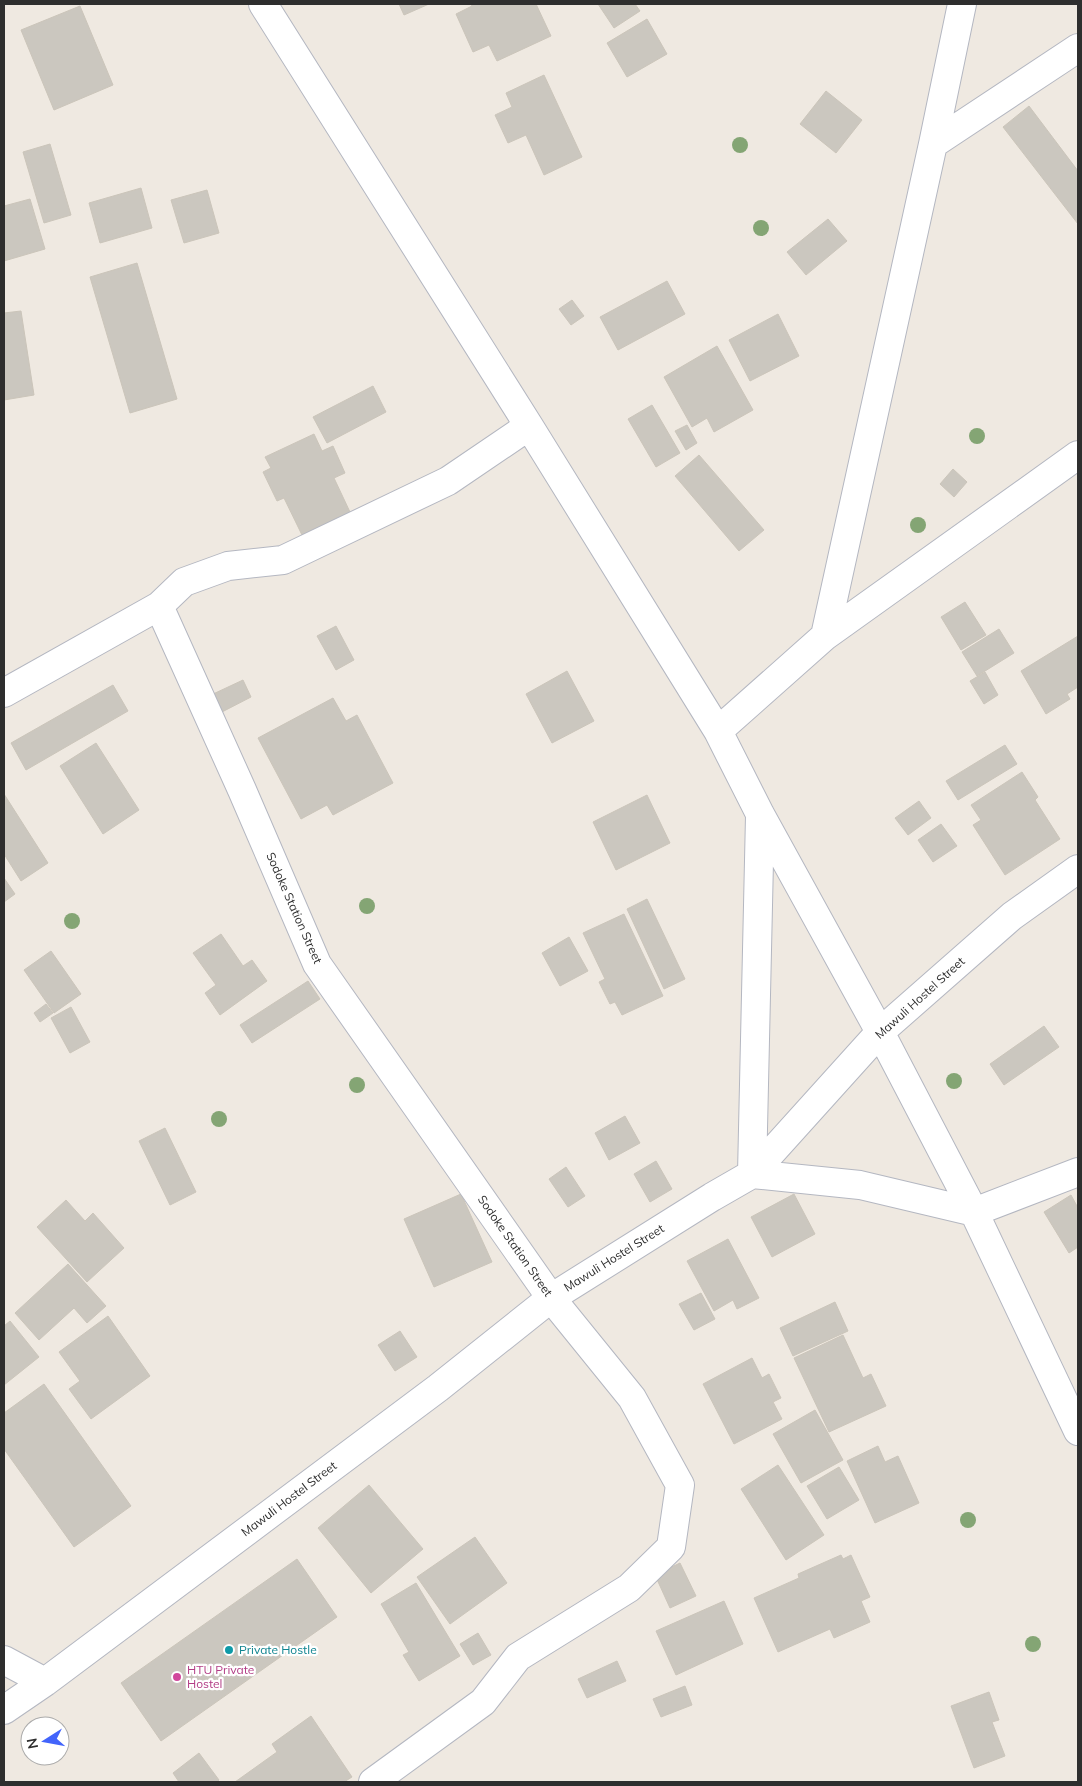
<svg xmlns="http://www.w3.org/2000/svg" width="1082" height="1786" viewBox="0 0 1082 1786" font-family="Mulish,sans-serif">
	<style>
		.building { fill: #cbc7bf; stroke: #cbc5ba }
		.lines { fill: none; stroke-linecap: round; stroke-linejoin: round }
		.street-casing { stroke: #b4b7c1; stroke-width: 30 }
		.street { stroke: #fff; stroke-width: 28 }
		.tree { fill: #84a574 }
		.culture-dot { fill: #0f9aa8; stroke: #fff; stroke-width: 2 }
		.hotel-dot { fill: #d1479c; stroke: #fff; stroke-width: 2 }
		.labels { text-anchor: middle; stroke-width: 4.5; stroke-linejoin: round; paint-order: stroke }
		.street-label { font-size: 12px; fill: #2e2e2e; stroke: #fff }
		.culture-label { font-size: 12px; fill: #0d838f; stroke: #fff; text-anchor: start }
		.hotel-label { font-size: 12px; fill: #b23c85; stroke: #fff; text-anchor: start }
	</style>
	<rect width="100%" height="100%" fill="#efe9e1"/>
	<path class="building" d="M399 4H429L404 15Z
		M471 4H536L551 36 497 61 489 45 473 52 456 14 472 6Z
		M598 4H635L640 11 614 28Z
		M80 6 113 85 54 110 21 30Z
		M647 19 667 54 627 77 607 43Z
		M544 75 582 157 544 175 526 135 508 143 495 115 512 107 506 93Z
		M826 91 862 120 836 153 800 124Z
		M1029 106 1078 171V224L1003 127Z
		M50 144 71 215 44 223 23 152Z
		M141 188 152 228 100 243 89 203Z
		M207 190 219 233 184 243 171 200Z
		M30 199 45 249 4 261V206Z
		M828 219 847 241 806 275 787 252Z
		M137 263 177 399 130 413 90 277Z
		M667 281 685 314 618 350 600 317Z
		M572 300 584 316 571 325 559 309Z
		M21 311 34 395 4 400V313Z
		M778 314 799 356 750 381 729 340Z
		M717 346 753 410 714 432 707 418 692 427 664 377Z
		M373 386 386 412 327 443 313 417Z
		M652 405 680 453 656 467 628 419Z
		M687 425 697 443 686 450 675 431Z
		M314 434 322 451 333 446 345 473 334 478 350 512 302 535 284 498 277 501 263 472 271 468 265 457Z
		M699 455 764 530 739 551 675 476Z
		M953 469 967 482 954 497 940 484Z
		M965 602 986 635 961 650 941 617Z
		M336 626 354 660 336 670 317 636Z
		M999 629 1014 653 977 676 962 652Z
		M1078 636V687L1067 694 1070 699 1046 714 1021 671Z
		M567 671 594 721 552 743 526 694Z
		M985 672 998 695 984 704 970 681Z
		M243 680 251 697 220 713 211 695Z
		M113 685 128 711 26 770 11 743Z
		M333 698 346 721 357 715 393 783 333 815 327 805 301 819 258 738Z
		M96 743 139 810 103 834 60 766Z
		M1005 745 1017 764 958 800 946 781Z
		M1022 772 1038 797 1035 800 1060 839 1005 875 973 825 981 820 971 805Z
		M4 794 48 863 21 881 4 854Z
		M647 795 670 843 616 870 593 822Z
		M919 801 931 818 908 835 895 818Z
		M941 824 957 846 933 862 918 840Z
		M4 878 15 894 4 902Z
		M647 899 685 979 664 989 627 909Z
		M624 914 663 996 622 1015 615 1002 610 1004 599 982 605 979 583 933Z
		M221 934 243 966 252 960 267 981 220 1015 205 993 216 985 193 953Z
		M569 937 588 971 560 986 542 953Z
		M51 951 81 994 54 1013 24 970Z
		M308 981 320 999 252 1043 240 1025Z
		M46 1004 53 1013 40 1022 34 1013Z
		M71 1007 90 1042 70 1053 51 1018Z
		M1044 1026 1059 1047 1004 1085 990 1064Z
		M625 1116 640 1143 609 1160 595 1133Z
		M165 1128 196 1192 170 1205 139 1141Z
		M656 1161 672 1189 650 1202 634 1174Z
		M566 1167 585 1196 568 1207 549 1179Z
		M461 1194 492 1262 434 1287 404 1219Z
		M794 1194 815 1234 772 1257 751 1217Z
		M1071 1195 1078 1208V1247L1069 1253 1044 1212Z
		M66 1200 85 1221 93 1213 124 1248 87 1282 37 1227Z
		M728 1239 759 1298 737 1309 733 1300 714 1311 687 1261Z
		M68 1264 106 1306 87 1323 74 1308 39 1340 15 1313Z
		M701 1293 715 1319 694 1330 679 1304Z
		M835 1302 848 1331 793 1356 780 1328Z
		M108 1316 150 1376 91 1419 69 1389 80 1381 59 1352Z
		M10 1321 39 1357 4 1385V1326Z
		M400 1331 417 1357 395 1371 378 1345Z
		M843 1335 863 1378 871 1374 886 1406 829 1432 794 1358Z
		M752 1358 762 1378 769 1374 781 1398 773 1402 782 1419 734 1444 703 1384Z
		M44 1384 131 1506 74 1547 4 1449V1413Z
		M815 1410 843 1460 801 1483 773 1434Z
		M878 1446 885 1462 898 1456 919 1503 875 1523 847 1461Z
		M778 1465 824 1535 786 1560 741 1489Z
		M839 1467 859 1500 827 1519 807 1486Z
		M369 1485 423 1549 371 1593 318 1528Z
		M475 1537 507 1583 450 1624 417 1577Z
		M841 1555 843 1559 851 1555 870 1597 861 1601 870 1622 834 1638 830 1629 778 1652 754 1598 799 1578 798 1574Z
		M297 1559 337 1617 161 1741 121 1683Z
		M680 1563 696 1596 670 1608 655 1575Z
		M416 1583 460 1656 419 1681 403 1655 409 1652 381 1604Z
		M724 1601 743 1644 676 1675 656 1631Z
		M478 1633 491 1655 473 1665 460 1644Z
		M617 1661 626 1681 587 1698 578 1679Z
		M685 1686 692 1705 661 1717 653 1699Z
		M989 1692 999 1720 992 1722 1005 1756 974 1768 951 1706Z
		M311 1716 352 1777 344 1782H235L277 1752 272 1744Z
		M199 1753 219 1780 217 1782H179L173 1773Z"/>
	<g class="lines">
		<g class="street-casing">
			<path id="street" d="M263 4 529 426 718 731 760 814 880 1032 974 1212 1078 1431
				M962 4 933 144 1078 48
				M159 606 242 790 317 964 551 1298 632 1398 680 1485 671 1547 629 1588 518 1657 483 1702 373 1782
				M825 636 933 144
				M4 693 159 606 184 582 228 566 283 560 448 481 529 426
				M718 731 825 636 1078 455
				M760 816 752 1174 860 1185 974 1212 1078 1172
				M4 1660 45 1682
				M4 1710 45 1682 438 1388 551 1298 712 1197 752 1174 880 1032 1012 916 1078 869"/>
		</g>
		<use href="#street" class="street"/>
	</g>
	<g class="tree">
		<circle cx="740" cy="145" r="8"/>
		<circle cx="761" cy="228" r="8"/>
		<circle cx="977" cy="436" r="8"/>
		<circle cx="918" cy="525" r="8"/>
		<circle cx="367" cy="906" r="8"/>
		<circle cx="72" cy="921" r="8"/>
		<circle cx="954" cy="1081" r="8"/>
		<circle cx="357" cy="1085" r="8"/>
		<circle cx="219" cy="1119" r="8"/>
		<circle cx="968" cy="1520" r="8"/>
		<circle cx="1033" cy="1644" r="8"/>
	</g>
	<circle class="culture-dot" cx="229" cy="1650" r="5"/>
	<circle class="hotel-dot" cx="177" cy="1677" r="5"/>
	<g class="labels">
		<g class="street-label">
			<text transform="translate(294 908) rotate(66)" y="4">Sodoke Station Street</text>
			<text transform="translate(920 998) rotate(-42)" y="4">Mawuli Hostel Street</text>
			<text transform="translate(515 1246) rotate(55)" y="4">Sodoke Station Street</text>
			<text transform="translate(614 1258) rotate(-32)" y="4">Mawuli Hostel Street</text>
			<text transform="translate(289 1499) rotate(-37)" y="4">Mawuli Hostel Street</text>
		</g>
		<g class="culture-label">
			<text x="239" y="1654">Private Hostle</text>
		</g>
		<g class="hotel-label">
			<text x="187" y="1674">HTU Private<tspan x="187" dy="14">Hostel</tspan></text>
		</g>
	</g>
	<rect width="1082" height="1786" fill="none" stroke="#2e2e2e" stroke-width="10"/>
	<g transform="translate(45 1741) rotate(259)"><circle r="24" fill="#ffffff" stroke="#ababab"/>
	<path d="M0-4L9 19L0 12L-9 19Z" fill="#4264fb"/>
	<text y="-8" font-size="14" font-weight="bold" text-anchor="middle" fill="#2e2e2e">N</text>
	</g>
</svg>
